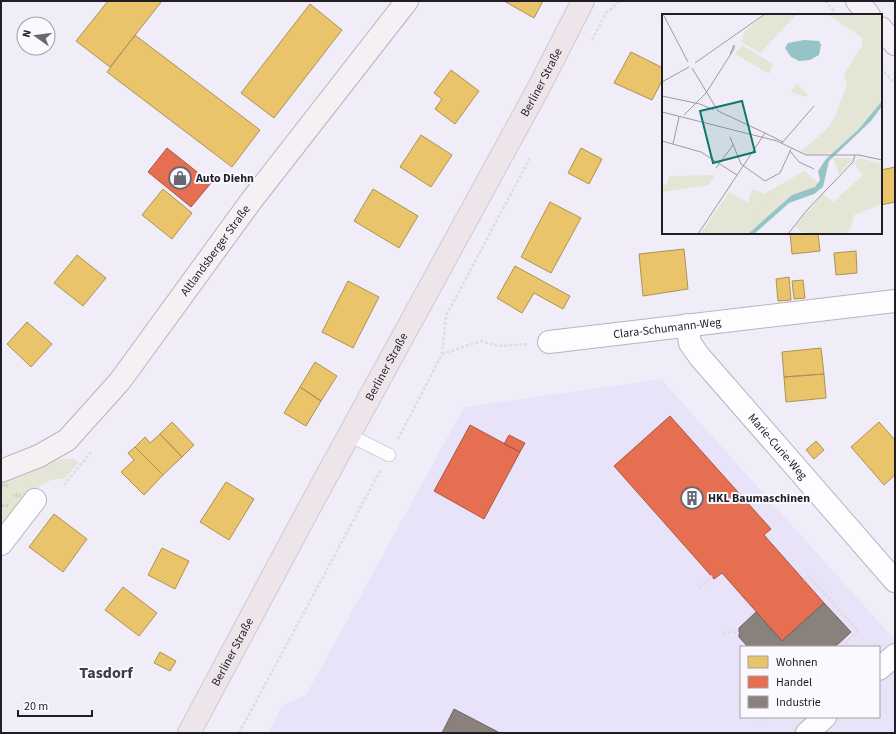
<svg xmlns="http://www.w3.org/2000/svg" width="896" height="734" viewBox="0 0 896 734" font-family="'Source Sans 3',sans-serif">
	<style>
		.built { fill: #e9e3f9; fill-rule: evenodd }
		.green { fill: #e4e5d5 }
		.park { fill: url(#park-tufts) }
		.homes { fill: #e9c46a; stroke: #ad9256 }
		.shops { fill: #e76f51; stroke: #ab5644 }
		.industry { fill: #8a817c; stroke: #6a6362 }
		.lines { fill: none; stroke-linecap: round; stroke-linejoin: round }
		.lane-casing { stroke: #b7b4bd; stroke-width: 14 }
		.street-casing { stroke: #b7b4bd; stroke-width: 24 }
		.secondary-casing { stroke: #b7b4bd; stroke-width: 24 }
		.primary-casing { stroke: #cdcbd1; stroke-width: 24 }
		.path { stroke: #dddcdf; stroke-width: 2.5; stroke-dasharray: 3 2; stroke-linecap: butt }
		.lane { stroke: #fdfcfe; stroke-width: 13 }
		.street { stroke: #fdfcfe; stroke-width: 22 }
		.secondary { stroke: #f5f0f4; stroke-width: 22 }
		.primary { stroke: #ede5ea; stroke-width: 22 }
		.labels { text-anchor: middle; stroke-width: 4; stroke-linejoin: round; paint-order: stroke }
		.street-label { font-size: 12px; fill: #201d26; stroke: #faf9fe }
		.poi-label { font-size: 12px; font-weight: bold; fill: #201d26; stroke: #faf9fe; text-anchor: start }
		.district-label { font-size: 16px; font-weight: bold; fill: #413a4d; stroke: #faf9fe }
		.inset-road { fill: none; stroke: #9d9aa4; stroke-width: 1 }
		.view { fill: #0f766e; fill-opacity: 0.15; stroke: #0f766e; stroke-width: 2 }
		.inset-edge { fill: none; stroke: #201d26; stroke-width: 2 }
	</style>
	<defs>
		<pattern id="park-tufts" width="24" height="20" patternUnits="userSpaceOnUse"><rect width="24" height="20" fill="#e4e5d5"/><path d="M3 7l-1-3M5 7V3M7 7l1-3M15 17l-1-3M17 17v-4M19 17l1-3" fill="none" stroke="#c3c4b7"/></pattern>
	</defs>
	<rect width="100%" height="100%" fill="#f0edf8"/>
	<path class="built" d="M661 379 895 640V733H268L282 706 306 695 464 407ZM741 647H879V717H741Z"/>
	<path class="green" d="M61 459H73L79 462 64 479C46 476 32 493 19 503L24 482 16 479Z"/>
	<path class="park" d="M16 479 24 482 27 488 24 496 1 528V484Z"/>
	<path class="homes" d="M108 1H162L110 67 76 41Z
		M504 1H543L534 18Z
		M310 4 342 30 274 118 241 93Z
		M135 35 260 130 232 167 107 72Z
		M631 52 663 68V79L652 100 614 83Z
		M451 70 479 91 455 124 435 109 442 99 434 93Z
		M421 135 452 155 431 187 400 167Z
		M581 148 602 159 589 184 568 173Z
		M895 167V202L881 205V170Z
		M163 189 192 213 172 239 142 215Z
		M373 189 418 216 399 248 354 221Z
		M550 202 581 218 551 273 521 257Z
		M790 233H818L820 251 792 254Z
		M684 249 688 289 643 296 639 254Z
		M856 251 857 273 836 275 834 253Z
		M77 255 106 278 83 306 54 283Z
		M515 266 570 296 563 309 534 293 522 313 497 298Z
		M789 277 791 300 778 301 776 279Z
		M803 280 805 298 794 299 792 281Z
		M348 281 379 297 353 348 322 332Z
		M27 322 52 344 31 367 7 344Z
		M821 348 824 374 784 377 782 352Z
		M315 362 337 376 321 401 300 387Z
		M824 374 826 398 786 402 784 377Z
		M300 387 321 401 306 426 284 413Z
		M172 422 194 445 182 457 160 434Z
		M879 422 895 440V475L884 485 851 447Z
		M160 434 182 457 163 475 135 447 145 437 150 443Z
		M816 441 824 450 814 459 806 450Z
		M135 447 163 475 144 495 121 472 134 460 128 453Z
		M226 482 254 499 229 540 200 522Z
		M54 514 87 539 63 572 29 547Z
		M162 548 189 561 175 589 148 575Z
		M123 587 157 613 139 636 105 610Z
		M160 652 176 661 170 671 154 663Z"/>
	<path class="shops" d="M167 148 211 183 191 207 148 172Z
		M670 416 771 529 764 535 824 603 782 641 722 573 714 579 614 466Z
		M470 425 520 452 484 519 434 491Z
		M509 435 525 443 520 452 504 444Z"/>
	<path class="industry" d="M824 603 851 632 835 647H748L739 637V628L756 612 782 641Z
		M454 709 500 733H442Z"/>
	<g class="lines">
		<g class="lane-casing">
			<path id="lane" d="M349 435 389 455"/>
		</g>
		<g class="street-casing">
			<g id="street">
				<path id="s1" d="M687 325 690 343 699 356 895 581"/>
				<path id="s2" d="M549 342 895 301"/>
				<path d="M1 544 35 500"/>
				<path d="M879 669 895 655"/>
				<path d="M807 733 825 717"/>
			</g>
		</g>
		<g class="secondary-casing">
			<g id="secondary">
				<path d="M857 1 869 15"/>
				<path d="M881 28 895 44"/>
				<path id="s3" d="M1 471 39 456 67 440 120 381 251 201 407 1"/>
			</g>
		</g>
		<g class="primary-casing">
			<g id="primary">
				<path id="s4" d="M189 733 307 512 538 89 583 1"/>
			</g>
		</g>
		<path class="path" d="M825 1 835 12
			M592 40 606 13 620 1
			M881 68 895 84
			M442 354 481 341 499 346 527 344
			M398 439 442 354 446 316 530 158
			M64 485 91 452
			M804 580 809 576 858 631 841 647
			M699 588 712 576
			M723 632 739 633
			M739 699 741 697
			M759 721 764 717
			M239 733 380 471"/>
		<use href="#lane" class="lane"/>
		<use href="#street" class="street"/>
		<use href="#secondary" class="secondary"/>
		<use href="#primary" class="primary"/>
	</g>
	<defs>
		<g id="shop-ring" transform="scale(1.15)"><circle r="9.5" fill="#faf9fe" stroke="#696670" stroke-width="1.5"/><path d="M-5-2.5h2.3a2.7 3.5 0 0 1 5.4 0H5L5.5 6h-11ZM-1.5-2.5h3a1.5 2.3 0 0 0-3 0Z" fill="#696670"/></g>
		<g id="building-ring" transform="scale(1.15)"><circle r="9.5" fill="#faf9fe" stroke="#696670" stroke-width="1.5"/><path d="M-4-6H4V6H1V3H-1V6H-4ZM-2.5-4.3h1.7v1.8h-1.7ZM.8-4.3h1.7v1.8H.8ZM-2.5-1h1.7V.8h-1.7ZM.8-1h1.7V.8H.8Z" fill="#696670"/></g>
	</defs>
	<g fill-rule="evenodd">
		<use href="#shop-ring" x="180" y="178"/>
		<use href="#building-ring" x="692" y="498"/>
	</g>
	<g class="labels">
		<g class="street-label">
			<text dy="4" stroke="none"><textPath href="#s4" startOffset="740">Berliner Straße</textPath></text>
			<text dy="4" stroke="none"><textPath href="#s3" startOffset="314">Altlandsberger Straße</textPath></text>
			<text dy="4" stroke="none"><textPath href="#s2" startOffset="119">Clara-Schumann-Weg</textPath></text>
			<text dy="4" stroke="none"><textPath href="#s4" startOffset="416">Berliner Straße</textPath></text>
			<text dy="4" stroke="none"><textPath href="#s1" startOffset="154">Marie-Curie-Weg</textPath></text>
			<text dy="4" stroke="none"><textPath href="#s4" startOffset="92">Berliner Straße</textPath></text>
		</g>
		<g class="poi-label">
			<text x="196" y="182">Auto Diehn</text>
			<text x="708" y="502">HKL Baumaschinen</text>
		</g>
		<g class="district-label">
			<text x="106" y="678">Tasdorf</text>
		</g>
	</g>
	<g transform="translate(662 14)">
		<rect width="220" height="220" fill="#f0edf8"/>
		<path d="M165 0H203L201 24ZM53 161 46 171 0 178V172L5 170 7 162Z" fill="#e4e5d5"/>
		<path d="M104 0H135L98 39 79 28 83 17ZM203 0H220V87L196 116 171 139 150 141 138 138 164 116 173 103 185 70 182 60 200 32ZM135 69 146 81 144 83 129 78ZM171 144H190L191 146 177 160ZM197 144 220 150V190L192 201 189 214 182 220H148L138 217 133 212 161 180 171 188 201 161 192 149ZM142 157 157 169 149 176 130 181 86 220H38L67 178 87 189V182L91 175 102 180Z" fill="#e4e5d5"/>
		<path d="M114 180V187L120 189 102 206 89 204 85 200 100 193V189Z" fill="#e4e5d5"/>
		<path d="M80 31 111 50 107 60 73 40Z" fill="#e4e5d5"/>
		<path d="M142 26 157 27 159 31 157 41 148 46 137 47 129 43 123 34 126 29ZM220 87V92L209 107 167 147 161 173 152 180 127 189 92 220H86L130 181 153 173 158 166 156 157 164 145 196 116Z" fill="#95c4c7"/>
		<path class="inset-road" d="M1 0 26 48M33 49 103 0M30 54 56 97 103 119 36 220M0 68 27 53M0 82 38 90 52 96M0 98 115 127 144 141H197L220 146M22 101 44 79 72 35V31L68 40M103 119 121 128M68 123 79 150 103 167 118 159 129 135M0 127 39 138 75 161M120 129 152 92M11 130 17 103M128 137 137 148 152 155M54 154 71 131M126 220 145 196 191 148 193 141"/>
		<path class="view" d="M80 87 93 138 51 149 38 97Z"/>
		<rect width="220" height="220" class="inset-edge"/>
	</g>
	<rect width="896" height="734" fill="none" stroke="#201d26" stroke-width="4"/>
	<rect x="740" y="646" width="140" height="72" fill="#faf9fe" stroke="#a3a1a8"/>
	<rect x="748" y="656" width="20" height="12" fill="#e9c46a" stroke="#a3a1a8"/>
	<text x="776" y="666" font-size="12" fill="#201d26">Wohnen</text>
	<rect x="748" y="676" width="20" height="12" fill="#e76f51" stroke="#a3a1a8"/>
	<text x="776" y="686" font-size="12" fill="#201d26">Handel</text>
	<rect x="748" y="696" width="20" height="12" fill="#8a817c" stroke="#a3a1a8"/>
	<text x="776" y="706" font-size="12" fill="#201d26">Industrie</text>
	<g transform="translate(36 36) rotate(284)"><circle r="19" fill="#faf9fe" stroke="#a3a1a8"/>
	<path d="M0-3L7 15L0 10L-7 15Z" fill="#696670"/>
	<text y="-6" font-size="11" font-weight="bold" text-anchor="middle" fill="#201d26">N</text>
	</g>
	<path d="M18 710v6h74v-6" fill="none" stroke="#201d26" stroke-width="2"/>
	<text x="24" y="710" font-size="12" fill="#201d26" stroke="#faf9fe" stroke-width="3" paint-order="stroke">20 m</text>
</svg>
